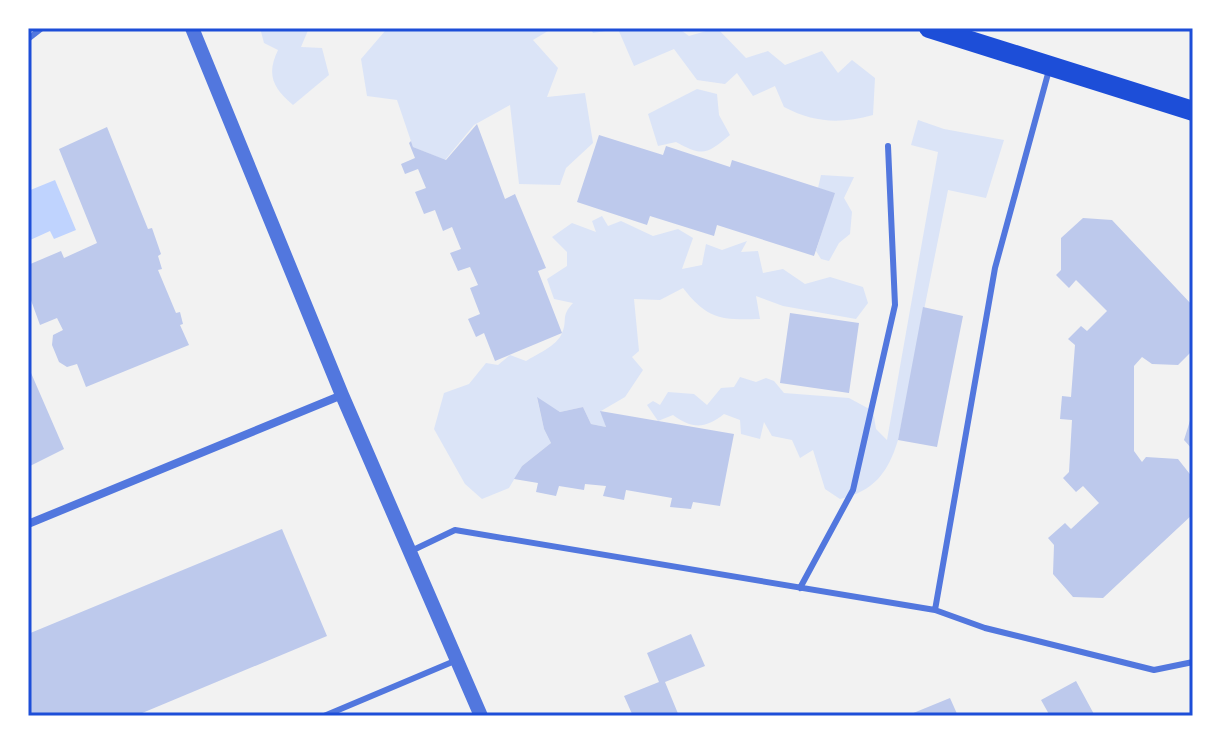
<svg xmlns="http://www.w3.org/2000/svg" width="1221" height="744" viewBox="0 0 1221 744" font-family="Overpass,sans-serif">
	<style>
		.green { fill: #dbe4f7 }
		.water { fill: #bfd3fe }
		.building { fill: #bdc9ec }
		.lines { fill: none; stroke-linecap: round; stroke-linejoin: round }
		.service { stroke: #5277de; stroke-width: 6 }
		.minor { stroke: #5277de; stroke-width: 8 }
		.tertiary { stroke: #5277de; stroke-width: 14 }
		.primary { stroke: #1d4ed8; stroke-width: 20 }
		.neatline { fill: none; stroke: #1d4ed8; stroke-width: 3 }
	</style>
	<rect width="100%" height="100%" fill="#f2f2f2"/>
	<path class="green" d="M260 28H309L301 47 322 48 329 75 293 105C273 88 266 75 278 50L264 43Z
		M402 28H553L533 40 558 68 547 97 585 93 593 143 566 168 560 185 519 184 510 105 474 125 445 160 413 147 397 100 367 96 361 59 385 31Z
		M590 28H678L689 36 717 28 746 58 768 51 785 65 822 51 838 73 852 60 875 78 873 115C840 124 815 123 784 107L775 86 753 96 737 73 725 84 697 80 674 49 634 66 618 29 593 33Z
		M697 89 717 94 719 115 730 135C707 154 703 157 676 142L658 146 648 114Z
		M918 120 944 129 1004 140 986 198 948 190 898 440C888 473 874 491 840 499L825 489 813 450 800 458 792 440 772 436 764 422 760 439 741 434 740 420 724 414C705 429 692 429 673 415L658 421 647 405 653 401 660 405 668 392 694 394 707 405 721 388 734 387 740 377 756 382 766 378 774 381 784 393 849 398 873 411 876 429 887 440 938 152 911 145Z
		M821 175 854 177 844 198 852 212 850 234 839 243 829 261 821 259 816 251 834 193 818 188Z
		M602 216 608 226 621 221 653 236 678 229 693 238 682 269 702 265 706 244 722 250 747 241 741 252 758 251 763 273 783 269 805 284 830 277 863 287 868 303 856 319 783 306 756 296 760 319C721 320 708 320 683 288L660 300 634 299 639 351 632 357 643 370 625 397 601 411 606 427 591 424 583 407 560 412 537 398 544 429 551 443 522 466 509 488 482 499 465 484 434 429 444 393 469 384 486 363 498 365 510 355 526 361C537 354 557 346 562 333 568 320 560 317 573 303L554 299 547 279 567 266V252L552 237 572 223 596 232 592 221Z"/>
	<path class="water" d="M55 180 76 230 54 239 50 231 28 241V191Z"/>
	<path class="building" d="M477 124 505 199 515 194 546 268 538 271 562 333 495 361 484 333 476 337 468 319 480 314 470 288 478 285 470 267 458 271 450 253 461 249 452 227 443 231 435 210 424 214 415 192 426 188 418 169 405 174 401 164 415 158 409 143 411 141 413 147 446 160Z
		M107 127 148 229 152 228 161 254 158 256 162 269 158 270 176 313 180 312 183 324 180 325 189 345 86 387 77 364 67 367 59 362 52 345 53 335 63 330 57 318 40 325 28 292V265L61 251 64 258 97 243 59 149Z
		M599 135 663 155 666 146 730 167 732 160 835 193 814 256 717 225 714 236 650 216 647 225 577 202Z
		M1083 218 1112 220 1193 306V350L1178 365 1152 364 1142 357 1134 366V451L1142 462 1146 457 1178 459 1193 478V514L1103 598 1073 597 1053 574 1054 545 1048 538 1065 523 1071 529 1099 503 1083 486 1076 492 1063 478 1069 472 1072 420 1060 419 1062 396 1071 397 1075 345 1068 339 1081 326 1087 331 1107 311 1076 280 1069 288 1056 275 1061 270V238Z
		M923 307 963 316 937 447 898 440Z
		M790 313 859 323 849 393 780 383Z
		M28 366 64 449 28 467Z
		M537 397 560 412 583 407 591 424 606 427 600 411 734 434 720 506 693 502 691 509 670 507 672 498 626 490 624 500 603 496 606 486 585 484 584 490 559 486 556 496 536 492 538 483 514 479 522 466 551 443 544 429Z
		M1193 411V450L1184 440Z
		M282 529 327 636 135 716H28V634Z
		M691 634 705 666 665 682 679 716H633L624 696 659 682 647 653Z
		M1076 681 1095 716H1050L1041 700Z
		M950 698 958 716H906Z"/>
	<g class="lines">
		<path class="service" d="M28 39 42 28
			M409 552 455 530 935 610 985 628 1154 670 1193 662
			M800 588 853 490 895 305 888 146
			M935 610 995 268 1049 70
			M324 716 457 660"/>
		<path class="minor" d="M28 524 342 395"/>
		<path class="tertiary" d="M192 28 342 395 481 716"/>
		<path class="primary" d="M929 28 1193 111"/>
	</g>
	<rect width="1221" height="744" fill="none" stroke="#ffffff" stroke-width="60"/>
	<rect x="30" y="30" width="1161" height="684" class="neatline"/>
</svg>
